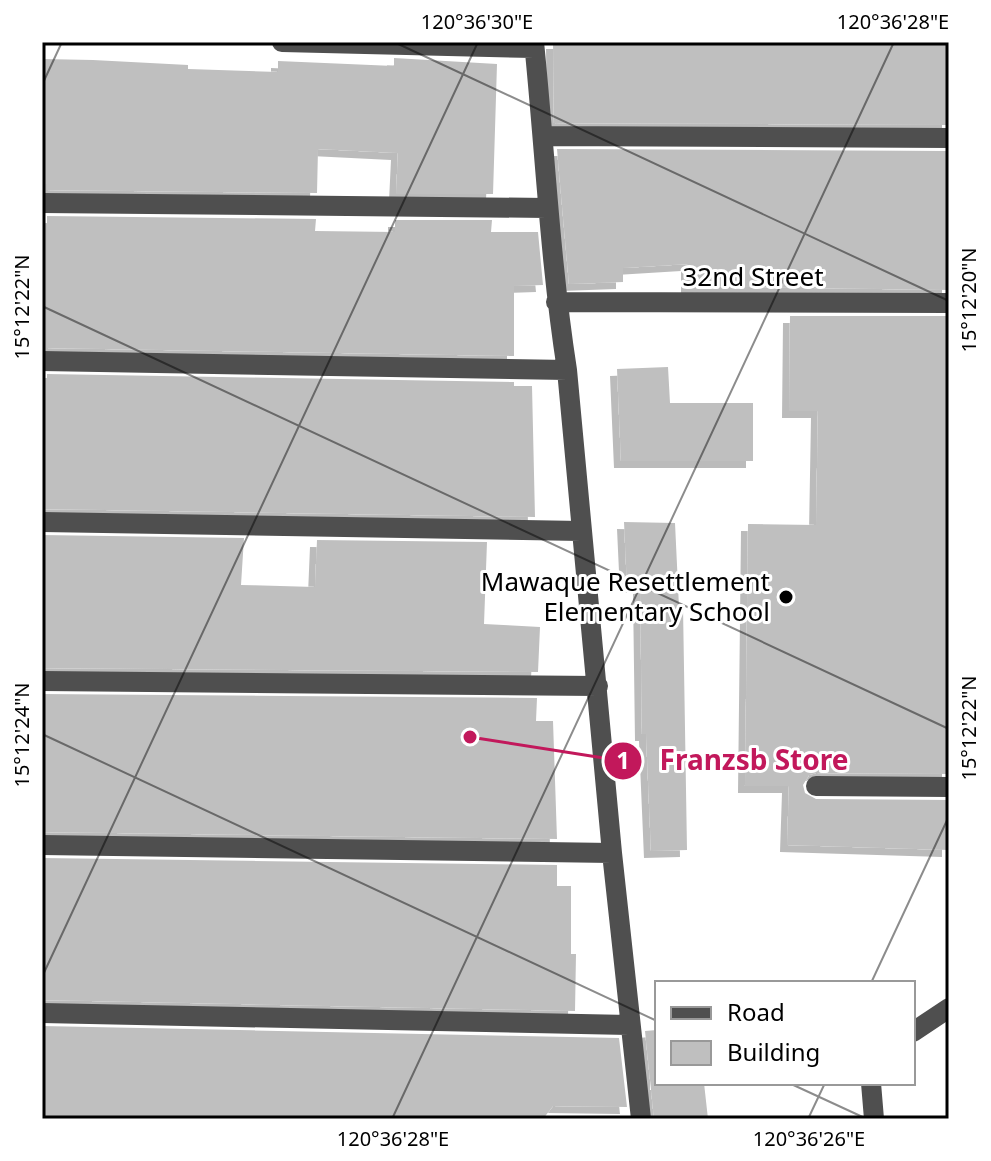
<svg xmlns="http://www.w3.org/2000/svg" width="991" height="1161" viewBox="0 0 991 1161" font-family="'Noto Sans',sans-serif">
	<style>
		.building { fill: #bfbfbf; filter: url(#shadow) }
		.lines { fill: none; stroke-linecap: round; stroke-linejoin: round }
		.minor { stroke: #4f4f4f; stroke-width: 20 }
		.ticks { fill: none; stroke: #000; stroke-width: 2; stroke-opacity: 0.45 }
		.poi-dot { fill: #000; stroke: #fff; stroke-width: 3 }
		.labels { text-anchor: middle; stroke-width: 6; stroke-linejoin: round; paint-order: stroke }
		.street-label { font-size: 26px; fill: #000; stroke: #fff }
		.poi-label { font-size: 26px; fill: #000; stroke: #fff; text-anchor: end }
		.leader { fill: none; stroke: #c2185b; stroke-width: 3 }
		.callout-dot { fill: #c2185b; stroke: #fff; stroke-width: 3 }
		.mark-label { font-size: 24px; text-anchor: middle; font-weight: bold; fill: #fff }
		.callout-label { font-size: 28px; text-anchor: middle; font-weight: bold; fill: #c2185b; stroke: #fff; stroke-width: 6; stroke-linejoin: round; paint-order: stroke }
		.neatline { fill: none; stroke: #000; stroke-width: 3 }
		.ticks-label { font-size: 20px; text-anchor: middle; fill: #000 }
	</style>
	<defs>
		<filter id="shadow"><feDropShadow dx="-7" dy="7" stdDeviation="0" flood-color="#0004"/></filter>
	</defs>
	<rect width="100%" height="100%" fill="#fff"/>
	<path class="building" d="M553 42H949V125L554 123Z
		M394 58 497 64 493 194H396L398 153 318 149 317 193 47 190V184H42V59L93 60 188 65V69L278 72V61L394 66Z
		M557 149 949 151V290L688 286V264L623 268V282L569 284Z
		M47 216 316 219 315 231 395 232V220H492L491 232H538L543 285 514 286V356L47 348Z
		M790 316H949V774L816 773 809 775 803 785 805 793 816 799 949 800V850L787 845 789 786H745L748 524 816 525 818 411H789Z
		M668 367 670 403H753V461H621L617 369Z
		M47 374 514 382V386H532L535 517 42 509V378H47Z
		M624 522 675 523 679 607H683L687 850 651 851 646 734H642L640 586H627Z
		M42 535 244 538 241 585 315 587 317 540 487 542 484 624 540 627 538 672 42 668Z
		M42 694 537 698 536 721H553L557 839 42 832Z
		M42 858 557 865V886H571V954H576L575 1011 42 1000Z
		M42 1026 619 1038 627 1107 553 1106 543 1119H42Z
		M657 1030V1083H704L708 1119H654L645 1031Z"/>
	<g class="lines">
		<path class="minor" d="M282 42 534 48
			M534 42C545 151 550 261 567 370L612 853 641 1119
			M543 136 949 138
			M42 203 547 208
			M556 302 949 303
			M42 361 567 370
			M42 522 581 531
			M42 681 598 686
			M816 786 949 787
			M42 845 612 853
			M42 1013 629 1025
			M913 1032 949 1008
			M871 1083 874 1119"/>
	</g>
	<path class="ticks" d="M394 42 949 301M42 85 62 42M42 306 949 729M42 734 657 1021M42 977 478 42M871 983 949 816M789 1083 867 1119M392 1119 894 42M808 1119 825 1083"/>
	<circle class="poi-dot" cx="786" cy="597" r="8"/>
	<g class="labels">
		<g class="street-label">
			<text x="753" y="286">32nd Street</text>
		</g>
		<g class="poi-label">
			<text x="770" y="591">Mawaque Resettlement<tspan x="770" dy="30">Elementary School</tspan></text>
		</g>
	</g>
	<path class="leader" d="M470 737L623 761"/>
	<g class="callout-dot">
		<circle cx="470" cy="737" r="8"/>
		<circle cx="623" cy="761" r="20"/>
	</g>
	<g class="mark-label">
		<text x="623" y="769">1</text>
	</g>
	<g class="callout-label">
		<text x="754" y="770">Franzsb Store</text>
	</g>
	<rect width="991" height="1161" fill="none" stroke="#ffffff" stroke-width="88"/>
	<rect x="655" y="981" width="260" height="104" fill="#ffffff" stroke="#999999" stroke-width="2"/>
	<rect x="671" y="1007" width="40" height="12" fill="#4f4f4f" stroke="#999999" stroke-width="2"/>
	<text x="727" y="1021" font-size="24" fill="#000000">Road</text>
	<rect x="671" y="1041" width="40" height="24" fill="#bfbfbf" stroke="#999999" stroke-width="2"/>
	<text x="727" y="1061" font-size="24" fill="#000000">Building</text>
	<rect x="44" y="44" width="903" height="1073" class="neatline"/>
	<g class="ticks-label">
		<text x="477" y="29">120°36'30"E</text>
		<text x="893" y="29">120°36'28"E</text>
		<text transform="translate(969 300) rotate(-90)" y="7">15°12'20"N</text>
		<text transform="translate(22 307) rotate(-90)" y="7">15°12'22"N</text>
		<text transform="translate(969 728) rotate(-90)" y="7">15°12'22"N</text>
		<text transform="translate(22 735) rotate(-90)" y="7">15°12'24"N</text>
		<text x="393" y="1146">120°36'28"E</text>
		<text x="809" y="1146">120°36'26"E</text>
	</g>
</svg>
